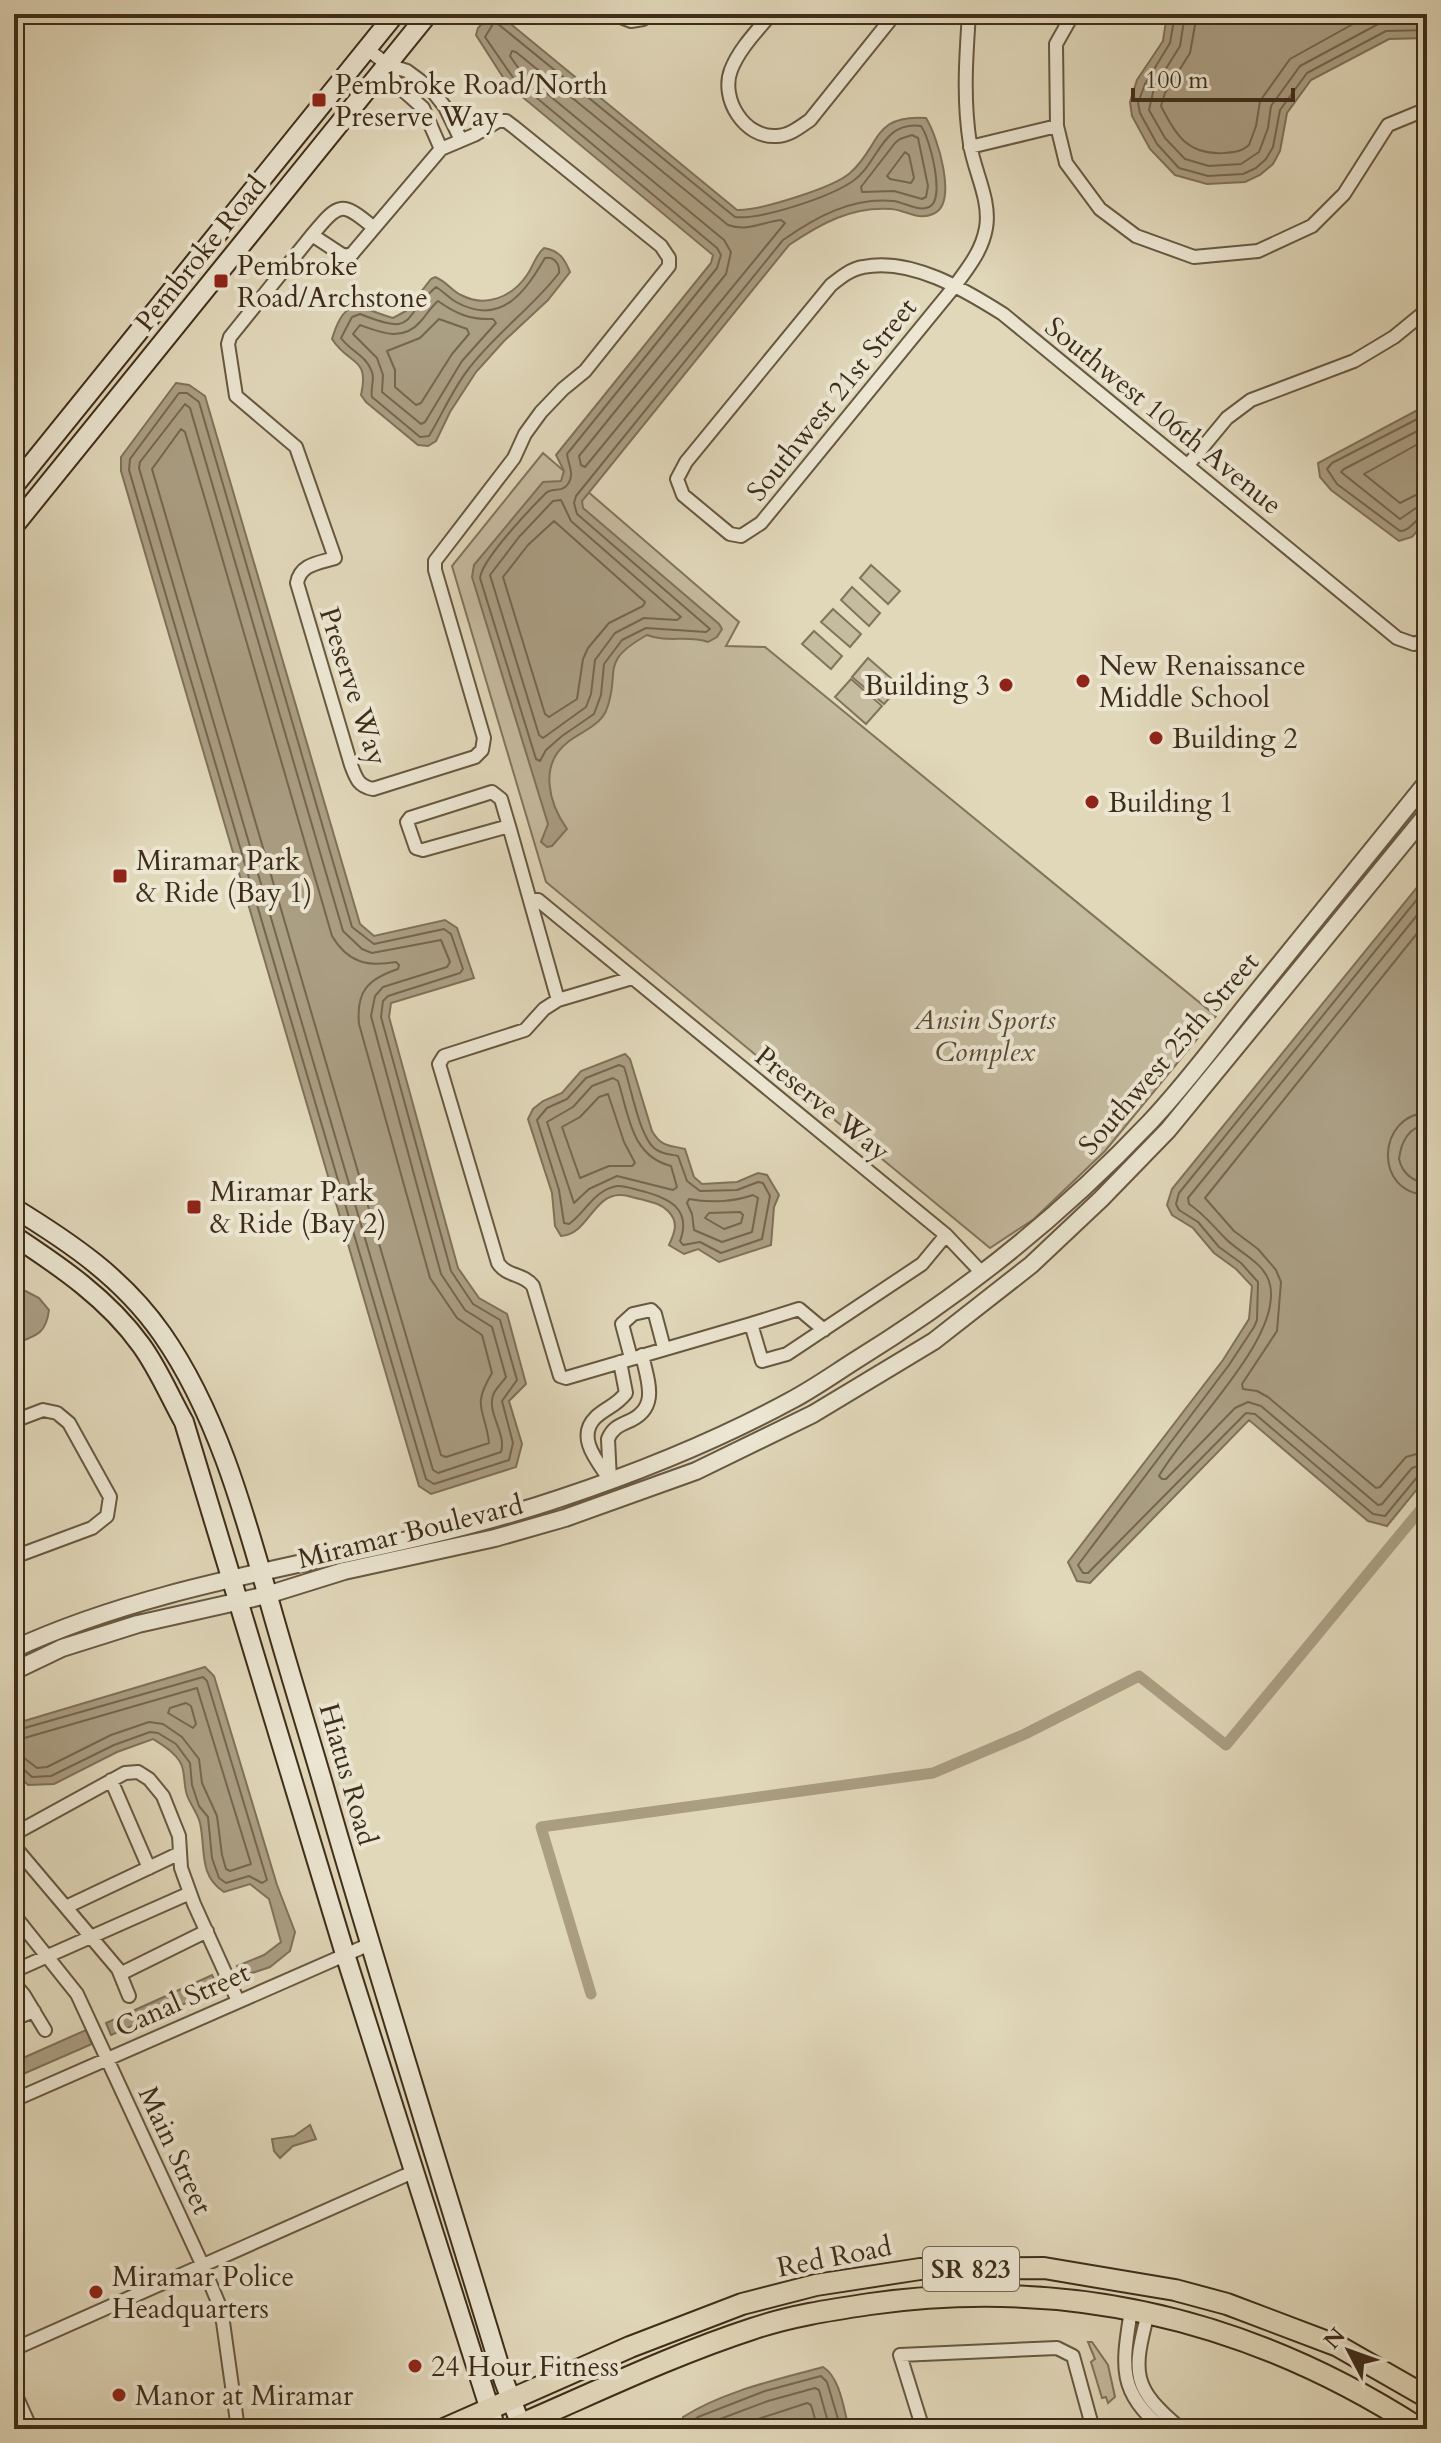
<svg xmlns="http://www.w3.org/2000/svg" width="1441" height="2443" viewBox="0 0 1441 2443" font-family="Cardo,serif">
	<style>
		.green { fill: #c5bb9f; stroke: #82745c; stroke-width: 2 }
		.water { fill: #aa9e83; stroke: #7f7159; stroke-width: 2 }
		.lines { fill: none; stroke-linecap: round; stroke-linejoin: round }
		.shore { stroke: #74664e; stroke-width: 2 }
		.canal { stroke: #aa9e83; stroke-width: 11 }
		.minor-casing { stroke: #675841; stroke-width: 16 }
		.tertiary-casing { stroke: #675841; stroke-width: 20 }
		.secondary-casing { stroke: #3e2d19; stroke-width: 22 }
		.trunk-casing { stroke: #3e2d19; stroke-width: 24 }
		.minor { stroke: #ece6d2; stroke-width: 12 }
		.tertiary { stroke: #ece6d2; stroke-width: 16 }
		.secondary { stroke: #ece6d2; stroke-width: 18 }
		.trunk { stroke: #e1d8ba; stroke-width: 20 }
		.poi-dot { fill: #8f2418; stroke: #ece6d2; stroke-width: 3 }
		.labels { text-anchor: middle; stroke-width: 8; stroke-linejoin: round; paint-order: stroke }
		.shield { fill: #ece6d2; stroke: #726450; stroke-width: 2 }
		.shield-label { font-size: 26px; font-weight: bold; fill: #3e2d19 }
		.poi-label { font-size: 28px; fill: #3e2d19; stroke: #ece6d2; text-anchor: start }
		.street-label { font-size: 28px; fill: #3e2d19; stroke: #ece6d2 }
		.park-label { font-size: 28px; font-style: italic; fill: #594934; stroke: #ece6d2 }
	</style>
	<rect width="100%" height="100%" fill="#e1d8ba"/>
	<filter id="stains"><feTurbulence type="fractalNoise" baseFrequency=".0025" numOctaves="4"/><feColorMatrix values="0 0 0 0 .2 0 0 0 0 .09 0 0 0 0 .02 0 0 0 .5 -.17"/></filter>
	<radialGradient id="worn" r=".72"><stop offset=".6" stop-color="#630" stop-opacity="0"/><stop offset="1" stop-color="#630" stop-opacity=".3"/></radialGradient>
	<path class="green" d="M543 453 739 622 726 646 765 647 1216 1016 1105 1151 1034 1219 990 1248 546 882 452 566Z
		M871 565 900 591 888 604 860 578Z
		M852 587 880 613 869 626 841 600Z
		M833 609 861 634 850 647 821 622Z
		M814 631 842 656 831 669 802 644Z
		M868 658 900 686 884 704 852 677Z
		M851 679 882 706 866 724 835 697Z
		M1088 2342H1092L1108 2365 1115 2397 1108 2403 1106 2397 1102 2398 1091 2362 1095 2359Z"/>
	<path class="water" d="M1167 14H1427V38L1389 39 1311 80 1287 113 1280 151 1273 164 1260 175 1245 182 1207 184 1175 175 1150 149 1132 116 1130 102 1137 80 1163 41Z
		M490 15 501 16 737 210C758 211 833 188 850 173 881 146 872 114 926 118 937 135 959 204 933 214 918 221 906 210 891 209 852 206 820 224 789 245L582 501 583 508 719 624 722 629 717 637 708 642C689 635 666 643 647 635 597 663 622 671 606 711 599 726 581 732 568 742 539 764 548 802 567 829L552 846 547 847 541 842 548 824 472 577 474 565 543 482 561 481 564 471 556 455 711 263 713 255 508 85 476 35 478 28Z
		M544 248C560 251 564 258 570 272L548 300 504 341 476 372 450 412 436 441 428 446 418 445 366 402 361 395C370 356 349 366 332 339 346 292 360 309 393 318L406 311 431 279 435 277C446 281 452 291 461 295 486 308 512 297 527 275 534 265 535 256 544 248Z
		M176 383 189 385 205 396 360 924 374 936 445 920 457 928 474 978 391 1003 389 1017 458 1268 479 1298 507 1314 526 1384 509 1401 522 1444 516 1467 431 1494 419 1486 121 471V457Z
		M1427 405V520L1412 537 1399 541 1331 490 1320 477 1318 463Z
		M1427 875V1135L1417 1158 1427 1167V1477L1387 1526 1368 1521 1249 1420 1090 1583 1077 1581 1068 1562 1223 1360 1249 1319 1252 1286 1236 1269 1214 1253 1193 1228 1172 1215 1167 1205 1172 1189Z
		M625 1054 630 1059 652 1131C661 1147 669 1145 685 1149L694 1177 702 1184 737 1182 758 1173 767 1175 779 1195 774 1207 771 1245 719 1262 698 1249 684 1254 669 1245C675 1232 679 1222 668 1211 660 1203 651 1202 640 1199 634 1198 627 1195 621 1195 593 1194 588 1235 561 1236L555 1226 552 1193 528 1119 533 1109 543 1101 562 1093 581 1071Z
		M14 1285 39 1298 49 1310C46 1335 35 1336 14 1344Z
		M205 1667 214 1676 277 1885 295 1932 290 1951 270 1967 243 1976 237 1966 264 1955 281 1942 269 1899 250 1884 224 1892C198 1875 206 1849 200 1823 198 1814 190 1804 187 1795 184 1786 185 1779 183 1770 181 1756 164 1746 153 1739L117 1752 54 1784 28 1785 14 1771V1724Z
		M212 1975 219 1989 111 2035 106 2023Z
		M86 2030 92 2044 14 2078V2062Z
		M310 2125 316 2139 293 2146 280 2158 274 2151 272 2139 294 2136Z
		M823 2367C840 2377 844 2410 849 2429H684L683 2417C724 2391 776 2380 823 2367Z"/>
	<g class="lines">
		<path class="shore" d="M1175 14 1170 43 1145 84 1138 103 1140 113 1157 144 1179 168 1208 176 1243 174 1256 168 1266 159 1273 147 1280 110 1307 73 1386 31 1427 30
			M1185 14 1180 46 1154 88 1149 110 1165 138 1185 159 1209 166 1241 164 1259 152 1268 128 1271 106 1300 66 1382 22 1427 20
			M1197 14 1190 53 1165 93 1161 106C1176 136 1188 155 1224 153 1235 152 1241 152 1249 145L1256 126 1260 101 1290 59 1371 14
			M493 24H498L735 217C761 220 830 197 853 181 879 163 881 121 921 126 930 138 946 200 929 207 918 212 904 202 893 201 852 197 816 217 783 240L576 496 574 503 577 514 710 629 706 632 646 628 622 640 604 664 601 695 594 714 562 736 546 750 540 761 536 759 480 578C482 559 531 508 546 493 552 487 562 493 568 484 575 474 568 464 567 454L717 268 721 255 717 248 514 79 485 37Z
			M512 51 516 52 728 225C748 232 762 222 781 220L785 223 585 467 581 465 579 456 726 274 731 252 724 240 521 72 510 56Z
			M912 135 918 138 928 186 926 197 922 199 894 191 862 192 861 187 895 143 900 139Z
			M905 152 909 155 914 178 911 183 890 179 887 176Z
			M545 258C554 256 560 264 559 273 533 307 497 332 470 367 453 388 443 413 429 436L420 437 372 397C370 388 375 380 372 372 367 356 350 351 341 338L352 317 360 314C418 337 400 318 436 287 443 291 449 298 456 302 501 327 525 292 545 258Z
			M438 301C456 314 471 320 493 319L496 323 462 361 425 422 421 424 382 392 383 375 377 358 353 334 360 325C382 333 403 342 421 321 427 314 431 307 438 301Z
			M439 319 467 329 469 334 452 354 421 403 416 405 395 387V370L387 351 420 338Z
			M179 393H187L199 402 352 927 374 944 444 929 451 934 463 969 460 973 388 996 383 1001 381 1017 451 1271 473 1304 500 1320 517 1380 502 1401 513 1443 509 1460 434 1484 426 1479 129 470 130 459Z
			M185 404 190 408 343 931 362 949 372 953 441 940 450 962 447 967 383 987 375 996 371 1016 441 1274 465 1310 492 1327 506 1377C503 1382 497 1387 494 1393 485 1411 507 1433 501 1452L438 1473 433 1470 139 468 140 462Z
			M1427 414 1332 463 1327 469 1337 484 1400 531C1412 531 1415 516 1427 516
			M1427 426 1344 469 1341 472 1400 519 1416 508 1427 506
			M181 429 185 432 205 499 332 936C348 963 368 967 396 962L399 965 398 969C368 979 356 991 359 1024L430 1278 457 1318 482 1335 492 1373C471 1408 485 1408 489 1443L446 1457 441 1455 152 469Z
			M1427 439 1364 474 1400 503 1416 495 1427 494
			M561 500 571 521 681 617 677 620 644 618 615 633 595 660 591 694 586 707 543 738 539 735 490 575 519 537 553 501Z
			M554 521 645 602 643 606 609 623 588 648 583 659 577 699 549 717 545 714 503 577 528 545Z
			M1427 887 1179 1193 1176 1204 1179 1210 1198 1222 1219 1247 1241 1263 1258 1282 1257 1320 1254 1327 1229 1365 1078 1565 1083 1573H1088L1246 1413 1255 1414 1373 1514 1385 1516 1418 1476 1427 1473
			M1427 903 1188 1198 1189 1204C1204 1214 1212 1225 1225 1238 1238 1252 1262 1261 1269 1281 1287 1335 1185 1429 1159 1476L1162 1479H1166L1235 1408 1248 1402 1261 1406 1378 1505 1382 1504 1412 1468 1427 1463
			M1427 921 1205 1198 1234 1231 1258 1249 1276 1270 1281 1282 1277 1331 1242 1384 1243 1389 1257 1391 1268 1397 1376 1488 1380 1487 1406 1457 1427 1451
			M619 1065 624 1067C631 1087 639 1135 654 1148 662 1155 670 1154 678 1156L687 1181 700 1191 737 1190 758 1182 763 1183 770 1196 762 1239 721 1253 700 1242 683 1245 680 1241C692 1209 669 1198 642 1191 635 1190 625 1185 617 1186 594 1190 586 1212 569 1224L564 1223 559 1190 537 1120 547 1108 567 1099 586 1078Z
			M613 1078 618 1081C629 1115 631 1156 671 1166L677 1187 673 1190 617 1176 589 1189 574 1203 547 1122 573 1107 592 1086Z
			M608 1094 624 1142 635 1163 632 1166H609L580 1178 562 1127 580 1117 599 1097Z
			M1427 1113C1378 1114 1372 1193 1427 1195
			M1427 1125C1409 1126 1401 1142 1399 1159 1402 1173 1413 1182 1427 1183
			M753 1195 758 1198 752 1232 722 1242 694 1230 692 1214 687 1203 689 1199C709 1203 733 1202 753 1195Z
			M740 1212 743 1215 741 1223 724 1229 705 1218 709 1213Z
			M186 1703 191 1706 196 1724 193 1728 168 1713 170 1708Z
			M14 1731 203 1677 207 1681 267 1880 262 1883 249 1876 226 1883 219 1878 212 1858 208 1817 199 1806 192 1785 190 1763 176 1744 158 1733 150 1732 114 1745 51 1776 32 1777 21 1767 14 1766
			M14 1741 197 1688 251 1864 230 1871 226 1869 222 1855 217 1816 202 1783 199 1759 182 1737 163 1724 149 1722 111 1735 47 1767 37 1768 24 1758 14 1756
			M692 2429V2421L698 2417 765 2391 821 2376 827 2382 841 2429
			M702 2429 704 2425 768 2401 815 2388 819 2390 830 2429
			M728 2429 807 2403 811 2405 818 2429"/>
		<path class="canal" d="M591 1994 541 1827 933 1773 1025 1734 1139 1676 1226 1745 1427 1502"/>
		<g class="minor-casing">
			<path id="minor" d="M613 14 631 21 643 19 647 14
				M771 14C757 31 739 49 731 70 720 98 744 138 776 136 789 136 800 127 810 120L895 14
				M969 14C966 57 963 100 970 144 974 171 991 200 986 228 982 251 968 268 954 287L761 523 741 536 730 534 683 495 677 479 686 462 831 285C841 277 851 269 863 267 911 257 965 290 1003 314L1397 638 1414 644 1427 639
				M1073 14 1056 44 1057 126 1066 163 1100 209 1136 236 1194 257 1258 251 1312 226 1344 194 1388 125 1427 109
				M367 49 388 65 407 71 430 88 445 107 461 140
				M388 65 396 84 423 108 441 149
				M498 121H506L514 127 661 246 669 258V266L585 371 563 389 541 412 525 434 514 458 435 561V570L484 738 482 750 475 757 373 789C358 786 356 778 351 765L297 583C300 564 319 563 335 558L296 447 236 396 228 344 230 337 312 235 344 256 352 254 441 149 474 135Z
				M970 147 1057 126
				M312 235C339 203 341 200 374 228
				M1188 465 1227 418 1251 400 1354 361 1394 337 1427 310
				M492 792 501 799 509 826 423 850 416 848 407 822 410 818Z
				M509 826 558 1000
				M531 900H538L946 1235 982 1273
				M632 978 558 1000 544 1009 525 1030 444 1056 439 1064 498 1263C507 1277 523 1273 533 1286L560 1376 566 1378 751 1324 762 1361 787 1354 922 1264 946 1235
				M751 1324 799 1309 824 1330
				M631 1358 622 1324 633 1314 651 1310 655 1314 664 1348
				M14 1421 43 1410 57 1413 69 1423 110 1497 107 1516 92 1528 14 1557
				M610 1480 608 1439C612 1429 618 1426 627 1422 660 1409 648 1382 642 1355
				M610 1480C598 1462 575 1437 596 1417 607 1407 616 1406 626 1393L620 1362
				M111 1780 149 1868
				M14 1834 125 1773 138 1772 149 1779 163 1796 179 1836 181 1868 194 1904 238 2001
				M14 1846 118 1969 129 1996
				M66 1907 180 1853
				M14 1915 77 1994 202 2264 218 2302 223 2322 238 2429
				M14 1971 190 1893
				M120 1974 207 1931
				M14 1983 24 1995 45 2030
				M14 2019 34 2011
				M14 2100 370 1944
				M1131 2310C1123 2363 1116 2391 1162 2428L1166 2429
				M1148 2313C1132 2374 1132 2388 1181 2429
				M14 2349 413 2172
				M14 2391 31 2429
				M923 2429 900 2355 1057 2348 1073 2356 1093 2429"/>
		</g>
		<g class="tertiary-casing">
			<path id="tertiary" d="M14 1649C186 1570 382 1559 561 1498 639 1472 718 1440 790 1401 813 1389 834 1374 856 1360 963 1294 1063 1214 1150 1122 1185 1085 1216 1043 1248 1003 1308 930 1367 856 1427 782
				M14 1671 62 1648 138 1624 267 1595 344 1571 495 1538 565 1518 696 1471 813 1414 934 1341 1031 1265 1101 1199 1168 1130 1427 814"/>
		</g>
		<g class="secondary-casing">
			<path id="secondary" d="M14 486 395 14
				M14 526 428 14
				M14 1208C71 1243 123 1278 162 1334 215 1410 242 1505 267 1593 285 1658 305 1722 324 1787 381 1986 444 2183 504 2381L521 2425
				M14 1236C61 1267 108 1299 141 1345 158 1368 170 1397 184 1422L345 1954 496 2429"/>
		</g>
		<g class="trunk-casing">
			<path id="trunk" d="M444 2429 630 2347 742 2304 816 2285 920 2269 1044 2268 1175 2290 1227 2304 1338 2346 1427 2397
				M510 2429C590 2395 669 2356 752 2329 790 2316 830 2310 870 2304 1069 2276 1252 2320 1420 2429"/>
		</g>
		<use href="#minor" class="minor"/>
		<use href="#tertiary" class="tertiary"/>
		<use href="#secondary" class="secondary"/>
		<use href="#trunk" class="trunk"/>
	</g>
	<g class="poi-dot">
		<rect x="311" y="92" width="16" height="16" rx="4"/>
		<rect x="213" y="273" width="16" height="16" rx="4"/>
		<circle cx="1083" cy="681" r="8"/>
		<circle cx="1006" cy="685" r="8"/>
		<circle cx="1156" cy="738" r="8"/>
		<circle cx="1092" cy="802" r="8"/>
		<rect x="112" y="868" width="16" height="16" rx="4"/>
		<rect x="186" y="1199" width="16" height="16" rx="4"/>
		<circle cx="96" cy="2292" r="8"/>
		<circle cx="415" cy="2366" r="8"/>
		<circle cx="119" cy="2395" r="8"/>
	</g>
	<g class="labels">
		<rect class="shield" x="923" y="2247" width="96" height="44" rx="6"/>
		<g class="shield-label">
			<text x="971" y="2278">SR 823</text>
		</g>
		<g class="poi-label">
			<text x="335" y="94">Pembroke Road/North<tspan x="335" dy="32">Preserve Way</tspan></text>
			<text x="237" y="275">Pembroke<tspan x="237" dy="32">Road/Archstone</tspan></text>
			<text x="1099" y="675">New Renaissance<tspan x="1099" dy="32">Middle School</tspan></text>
			<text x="990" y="695" text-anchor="end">Building 3</text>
			<text x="1172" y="748">Building 2</text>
			<text x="1108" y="812">Building 1</text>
			<text x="136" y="870">Miramar Park<tspan x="136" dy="32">&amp; Ride (Bay 1)</tspan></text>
			<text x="210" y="1201">Miramar Park<tspan x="210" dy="32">&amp; Ride (Bay 2)</tspan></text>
			<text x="112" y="2286">Miramar Police<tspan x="112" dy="32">Headquarters</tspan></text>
			<text x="431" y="2376">24 Hour Fitness</text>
			<text x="135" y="2405">Manor at Miramar</text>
		</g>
		<g class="street-label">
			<text transform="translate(200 253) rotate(-51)" y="10">Pembroke Road</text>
			<text transform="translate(831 399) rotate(-51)" y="10">Southwest 21st Street</text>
			<text transform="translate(1164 415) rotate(39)" y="10">Southwest 106th Avenue</text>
			<text transform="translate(354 686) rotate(72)" y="10">Preserve Way</text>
			<text transform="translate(1168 1053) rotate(-49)" y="10">Southwest 25th Street</text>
			<text transform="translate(823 1103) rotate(39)" y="10">Preserve Way</text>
			<text transform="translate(410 1531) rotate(-14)" y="10">Miramar Boulevard</text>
			<text transform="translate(349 1774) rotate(74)" y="10">Hiatus Road</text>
			<text transform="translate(182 1999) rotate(-24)" y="10">Canal Street</text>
			<text transform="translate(176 2150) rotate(65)" y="10">Main Street</text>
			<text transform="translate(834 2256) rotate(-11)" y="10">Red Road</text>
		</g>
		<g class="park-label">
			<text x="985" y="1029">Ansin Sports<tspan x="985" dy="32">Complex</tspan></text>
		</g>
	</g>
	<rect width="1441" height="2443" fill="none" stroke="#e1d8ba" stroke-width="48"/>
	<rect x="16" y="16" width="1409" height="2411" fill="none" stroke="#3e2d19" stroke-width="4"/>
	<rect x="24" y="24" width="1393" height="2395" fill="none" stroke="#3e2d19" stroke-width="2"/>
	<g transform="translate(1349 2351) rotate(311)" stroke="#ece6d2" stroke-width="6" paint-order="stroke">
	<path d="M0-6L14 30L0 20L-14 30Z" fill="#3e2d19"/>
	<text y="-12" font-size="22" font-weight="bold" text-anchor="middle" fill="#3e2d19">N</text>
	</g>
	<path d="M1133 88v12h160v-12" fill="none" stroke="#3e2d19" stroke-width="4"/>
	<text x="1145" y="88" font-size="24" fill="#3e2d19" stroke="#ece6d2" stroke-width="6" paint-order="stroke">100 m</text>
	<rect width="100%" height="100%" filter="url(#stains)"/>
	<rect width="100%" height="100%" fill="url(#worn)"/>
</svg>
